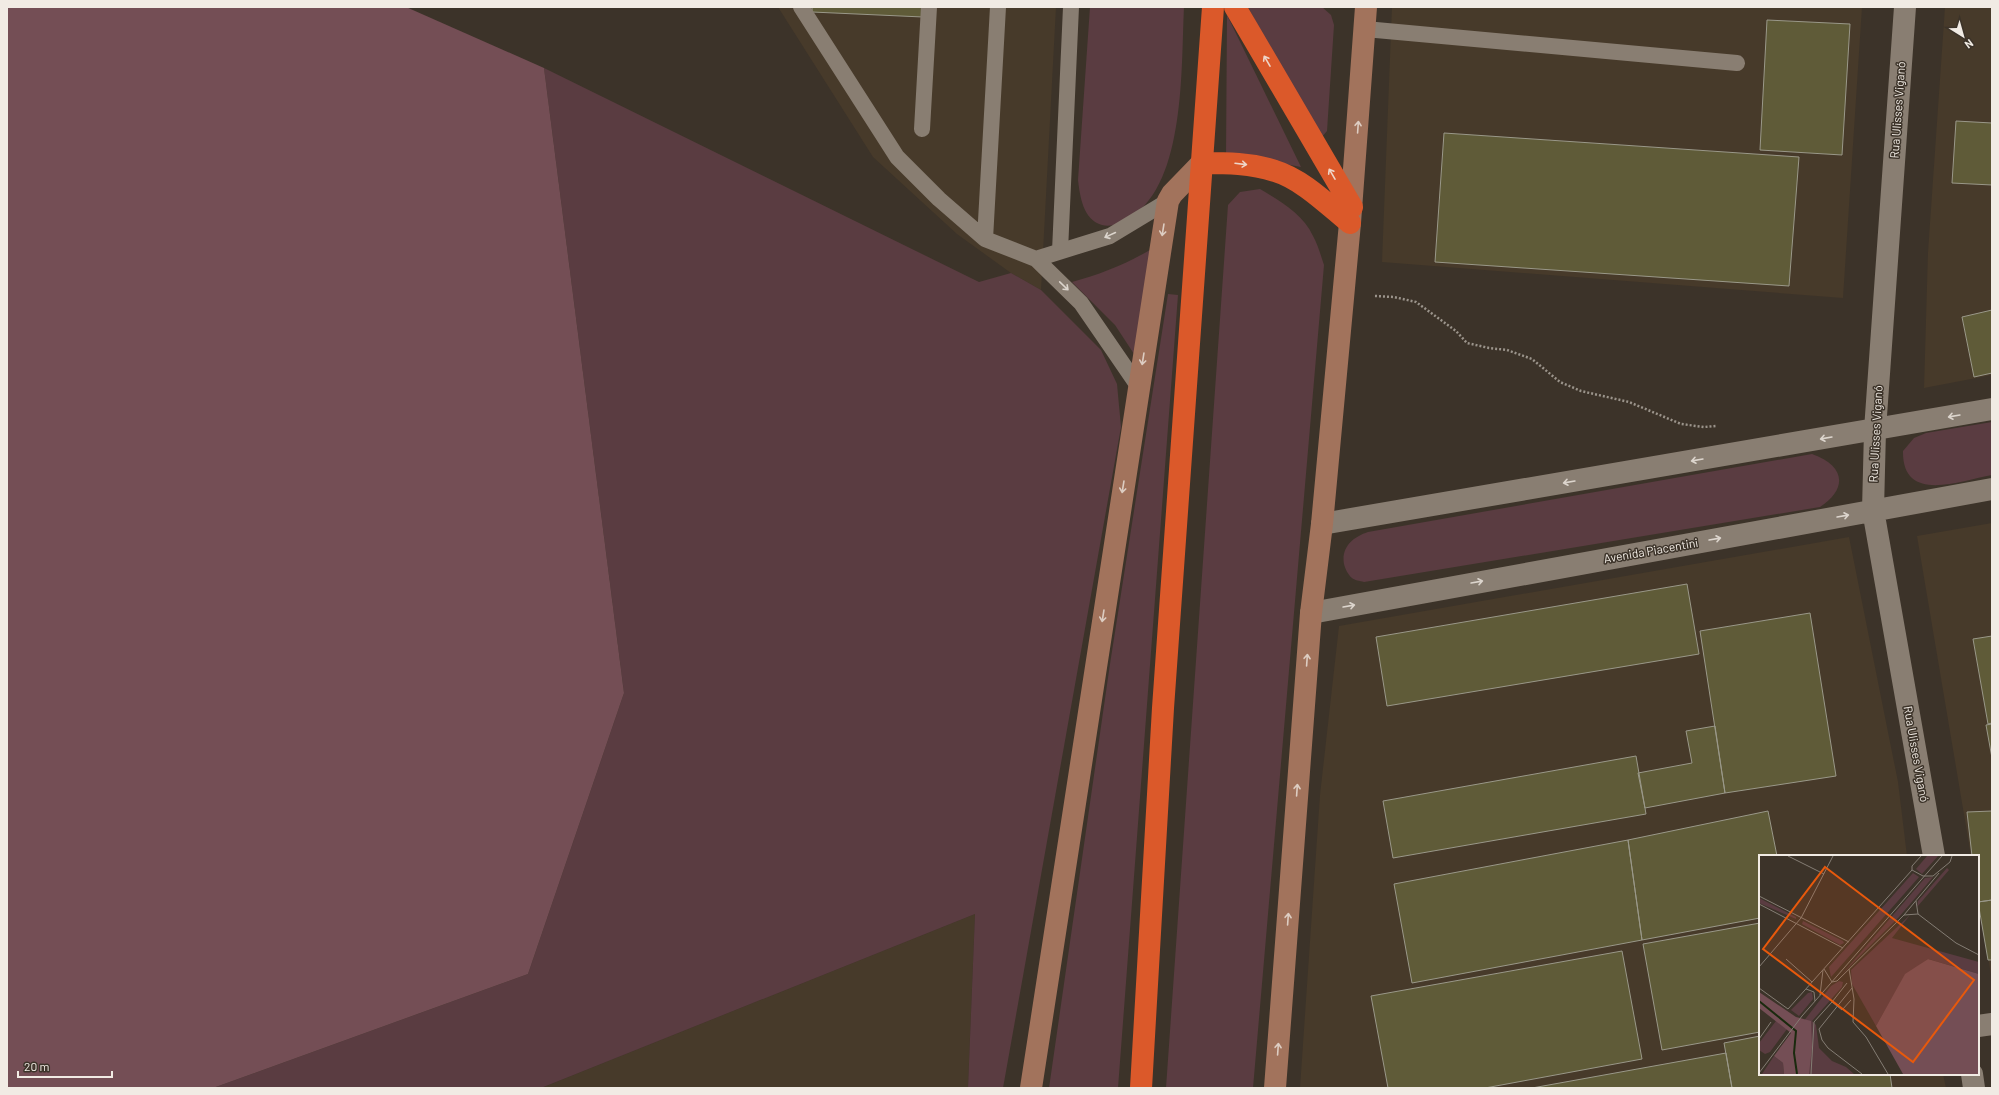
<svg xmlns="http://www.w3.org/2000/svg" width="1999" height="1095" viewBox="0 0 1999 1095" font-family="Barlow,sans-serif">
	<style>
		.built { fill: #473a2a }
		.green { fill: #5a3c41 }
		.forest { fill: #744e55 }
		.building { fill: #5f5b38; stroke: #9a9889 }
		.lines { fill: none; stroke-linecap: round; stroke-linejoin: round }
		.path { stroke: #9b948b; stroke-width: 2.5; stroke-dasharray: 2 2; stroke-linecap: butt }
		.lane { stroke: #897e72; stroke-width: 16 }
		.street { stroke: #897e72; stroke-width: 22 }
		.secondary { stroke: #a2735c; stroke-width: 22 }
		.highway { stroke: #db592a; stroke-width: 22 }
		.oneway { stroke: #eed5c8 }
		.oneway2 { stroke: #ddcdc2 }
		.oneway3 { stroke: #dcd5cd }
		.labels { text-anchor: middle; stroke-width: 3; stroke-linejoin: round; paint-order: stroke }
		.street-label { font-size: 12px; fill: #f1ebe4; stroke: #3c3329 }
		.inset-river { fill: none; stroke: #1a2a0e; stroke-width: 2 }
		.inset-road { fill: none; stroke: #847d74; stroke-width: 1 }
		.view { fill: #e8590c; fill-opacity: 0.15; stroke: #e8590c; stroke-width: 2 }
		.inset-edge { fill: none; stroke: #f1ebe4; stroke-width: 2 }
	</style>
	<rect width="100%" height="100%" fill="#3c3329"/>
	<path class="built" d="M778 7H1056L1041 290 1011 273 957 234 873 157Z
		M1392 7H1862L1843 298 1382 262Z
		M1945 7H1992V375L1924 388 1928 252Z
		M1992 523V981L1978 897V856H1971L1917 536Z
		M1849 537 1898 782 1907 856H1760V1074H1943L1946 1088H1300L1320 795 1339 626Z
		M975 914 968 1088H541Z"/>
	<path class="green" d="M1090 7H1184C1181 66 1186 182 1131 217 1123 222 1112 228 1102 225 1083 220 1080 196 1078 180Z
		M1248 7H1322L1331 15 1334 25 1327 131 1321 138 1310 124Z
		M1227 15 1301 167 1252 158 1226 157Z
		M544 68 979 282 1011 273 1041 290 1101 350 1117 384 1121 427 1003 1088H968L975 914 541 1088H213L528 974 624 693Z
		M1260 189C1280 201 1303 214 1313 236 1318 245 1321 256 1324 265L1253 1088H1166L1228 205 1240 192Z
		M1153 248 1136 357 1115 325 1072 282C1101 274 1127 264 1153 248Z
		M1168 294 1178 295 1118 1088H1049L1110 664Z
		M1992 422V475C1959 481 1902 504 1903 451L1914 438 1926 433Z
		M1812 454C1844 465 1849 488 1820 507L1364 582C1360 581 1354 580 1352 578 1348 575 1345 568 1344 564 1341 547 1353 537 1368 532Z"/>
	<path class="forest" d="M7 7H406L544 68 624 693 528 974 213 1088H7Z"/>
	<path class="building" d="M812 7H924L923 17 812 12Z
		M1767 20 1850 24 1842 155 1760 150Z
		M1956 121 1992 123V185L1952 183Z
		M1444 133 1799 157 1789 286 1435 262Z
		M1992 310V373L1974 377 1962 317Z
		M1687 584 1699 654 1387 706 1376 637Z
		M1810 613 1836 776 1725 793 1700 631Z
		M1992 636V723L1988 724 1973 639Z
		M1992 724V758L1986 725Z
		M1715 726 1725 793 1645 808 1638 773 1692 763 1686 731Z
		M1636 756 1646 814 1393 858 1383 801Z
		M1768 811 1777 856H1760V918L1642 940 1628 840Z
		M1992 811V900L1978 902V856H1972L1967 812Z
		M1628 840 1642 940 1412 983 1394 884Z
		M1992 900V960H1988L1978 902Z
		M1760 923V1032L1662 1050 1643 944Z
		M1622 951 1642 1059 1485 1088H1388L1371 996Z
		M1760 1036V1074H1890L1892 1088H1732L1724 1043Z
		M1726 1053 1732 1088H1532Z"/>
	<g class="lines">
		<path class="path" d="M1375 296 1394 297 1416 302 1456 331 1467 343 1489 348 1507 350 1532 359 1560 382 1581 391 1629 402 1681 424 1704 427 1716 426"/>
		<path class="lane" d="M801 7 897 157 939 199 985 239 1036 259 1081 303 1138 386
			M1365 29 1737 63
			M922 129 929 7
			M985 239 998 7
			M1060 251 1071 7
			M1036 259 1110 236 1168 201"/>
		<path class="street" d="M1905 7 1875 430 1873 510 1934 856
			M1322 524 1992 409
			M1311 613 1992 489
			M1978 1026 1992 1024
			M1972 1074 1974 1088"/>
		<path class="secondary" d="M1031 1088 1168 201 1172 194 1202 163
			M1275 1088 1311 613 1322 524 1350 223 1366 7"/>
		<path class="highway" d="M1235 7 1352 207
			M1202 163C1226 163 1251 163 1275 171 1302 179 1328 205 1350 223
			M1141 1088 1163 708 1213 7"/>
	</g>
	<defs><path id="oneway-shaft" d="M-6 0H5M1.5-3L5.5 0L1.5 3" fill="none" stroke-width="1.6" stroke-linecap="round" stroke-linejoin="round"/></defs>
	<g class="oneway">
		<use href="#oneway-shaft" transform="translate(1267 61) rotate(-120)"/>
		<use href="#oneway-shaft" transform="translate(1241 164) rotate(7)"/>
		<use href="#oneway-shaft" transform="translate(1332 174) rotate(-120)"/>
	</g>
	<g class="oneway2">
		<use href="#oneway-shaft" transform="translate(1358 127) rotate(-86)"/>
		<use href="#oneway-shaft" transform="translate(1163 230) rotate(99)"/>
		<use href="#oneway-shaft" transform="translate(1143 359) rotate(99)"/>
		<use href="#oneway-shaft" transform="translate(1123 487) rotate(99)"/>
		<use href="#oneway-shaft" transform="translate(1103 616) rotate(99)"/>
		<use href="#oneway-shaft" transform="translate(1307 660) rotate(-86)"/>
		<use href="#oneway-shaft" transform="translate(1297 790) rotate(-86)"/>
		<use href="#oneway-shaft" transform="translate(1288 919) rotate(-86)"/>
		<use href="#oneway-shaft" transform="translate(1278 1049) rotate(-86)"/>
	</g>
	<g class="oneway3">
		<use href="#oneway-shaft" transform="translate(1110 235) rotate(155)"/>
		<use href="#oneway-shaft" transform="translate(1064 286) rotate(44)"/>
		<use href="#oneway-shaft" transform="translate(1954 416) rotate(170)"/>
		<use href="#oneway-shaft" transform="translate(1826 438) rotate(170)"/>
		<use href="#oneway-shaft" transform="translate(1697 460) rotate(170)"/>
		<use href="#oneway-shaft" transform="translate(1569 482) rotate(170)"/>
		<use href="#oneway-shaft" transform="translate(1843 516) rotate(-10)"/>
		<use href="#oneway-shaft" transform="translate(1715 539) rotate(-10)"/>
		<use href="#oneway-shaft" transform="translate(1477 582) rotate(-10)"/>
		<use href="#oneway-shaft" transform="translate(1349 606) rotate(-10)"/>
	</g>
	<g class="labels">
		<g class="street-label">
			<text transform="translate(1898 110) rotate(-86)" y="4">Rua Ulisses Viganó</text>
			<text transform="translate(1876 434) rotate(-87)" y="4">Rua Ulisses Viganó</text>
			<text transform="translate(1651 551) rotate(-10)" y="4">Avenida Piacentini</text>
			<text transform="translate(1916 754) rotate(80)" y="4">Rua Ulisses Viganó</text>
		</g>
	</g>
	<g transform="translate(1759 855)">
		<rect width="220" height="220" fill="#3c3329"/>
		<path d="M168 1H179L163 19 157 14ZM188 13 190 15 158 52 159 46ZM154 18 160 22 72 122 70 112ZM174 22 140 62 83 119 166 23ZM0 43 37 62V64L0 48ZM151 60 133 83 220 107V119L169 104 146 120 117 171 93 129 92 115ZM44 66 84 86 85 88 81 90 43 69ZM80 126 84 127 83 132 53 166 57 170 60 193 73 206 87 212 95 219H38L37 176 72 131ZM53 137 54 144 40 161 32 155 49 138ZM17 166 28 174 11 197 6 199 0 195V188ZM15 201 24 208 25 219H3Z" fill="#5a3c41"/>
		<path d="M169 104 220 119V219H144L117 171 146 119ZM0 137 37 162 52 166 53 192 50 219H25L24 208 15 201 32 178 0 153Z" fill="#744e55"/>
		<path class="inset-river" d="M0 146 37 176 35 198 38 219"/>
		<path class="inset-road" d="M29 1 65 19M153 15 164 21H174L191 7 193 1M0 41 90 87M157 46 159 59M0 49 84 93M145 60 159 59 197 88 220 100M27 104 53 127M0 112 42 63 74 1M65 114 73 127M90 114 95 144 94 167 107 182 129 219M73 127 78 126 145 60 180 18M88 128 73 147 83 155 92 145M0 133 29 154M93 133 60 174 63 185 69 193 103 219M47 134 55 137 56 146M61 140 64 115M29 154 153 15V11L162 1M0 184 12 167M0 218 43 161 183 1M52 219 55 167 73 147"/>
		<path class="view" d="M66 12 215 125 154 207 4 94Z"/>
		<rect width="220" height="220" class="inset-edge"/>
	</g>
	<rect width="1999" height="1095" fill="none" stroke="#f1ebe4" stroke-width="16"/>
	<g transform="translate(1963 36) rotate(143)" stroke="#3c3329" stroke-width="3" paint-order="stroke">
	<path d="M0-3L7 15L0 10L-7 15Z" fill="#f1ebe4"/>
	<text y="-6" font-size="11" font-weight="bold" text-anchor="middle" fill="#f1ebe4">N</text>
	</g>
	<path d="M18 1071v6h94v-6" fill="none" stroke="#f1ebe4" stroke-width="2"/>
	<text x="24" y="1071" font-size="12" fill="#f1ebe4" stroke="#3c3329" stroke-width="3" paint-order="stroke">20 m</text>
</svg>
